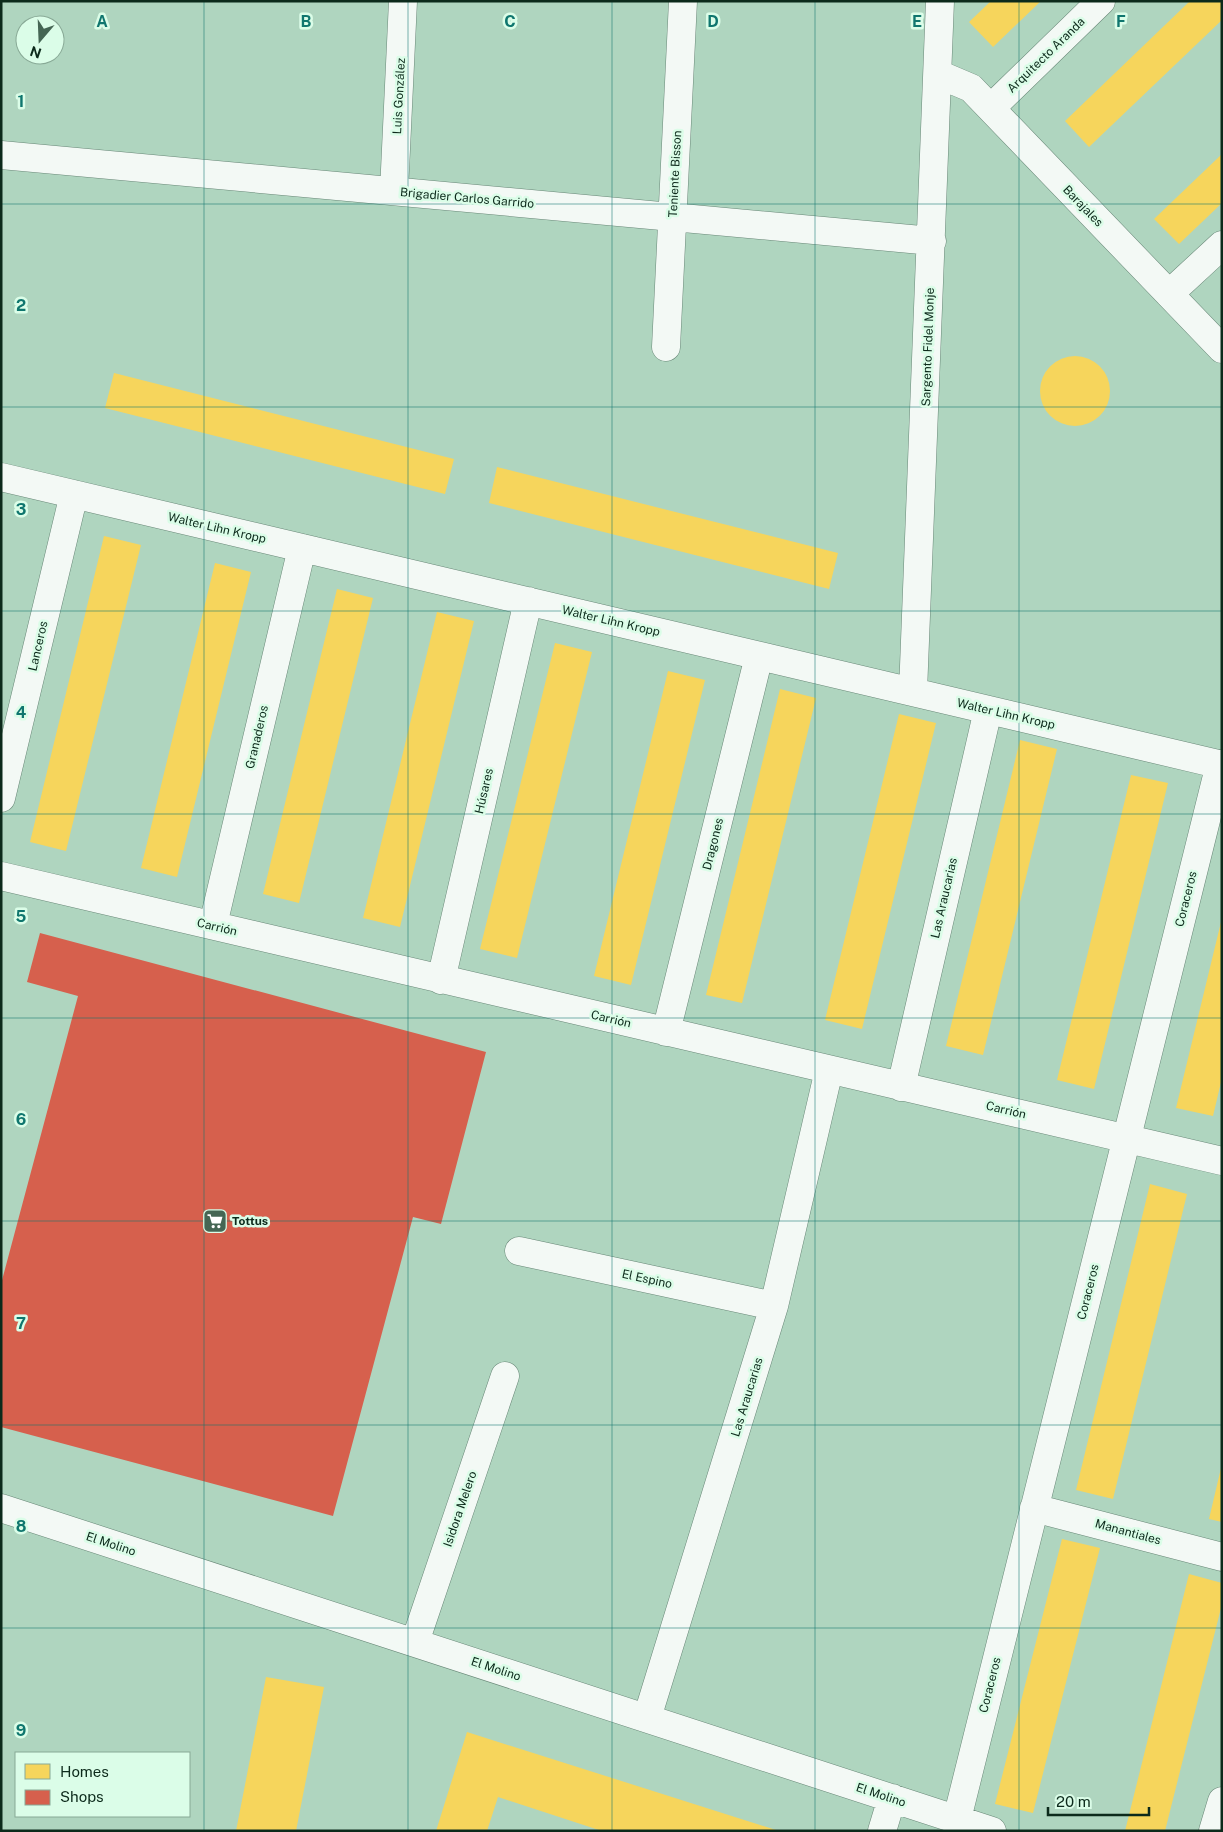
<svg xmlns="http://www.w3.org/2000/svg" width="1223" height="1832" viewBox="0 0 1223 1832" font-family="'Public Sans',sans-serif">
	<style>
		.homes { fill: #f6d55c }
		.shops { fill: #d6604d }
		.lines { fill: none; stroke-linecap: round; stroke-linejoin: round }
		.minor-casing { stroke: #688777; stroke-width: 29 }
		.minor { stroke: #f3f9f5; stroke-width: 28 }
		.grid { fill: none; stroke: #0f766e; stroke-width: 1; stroke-opacity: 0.55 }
		.labels { text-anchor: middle; stroke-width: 5; stroke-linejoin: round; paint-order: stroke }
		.street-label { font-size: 12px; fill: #0c2a1b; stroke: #dbfde8 }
		.poi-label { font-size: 12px; font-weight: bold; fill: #0c2a1b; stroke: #dbfde8; text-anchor: start }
		.grid-label { font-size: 16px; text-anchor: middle; font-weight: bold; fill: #0f766e; stroke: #dbfde8; stroke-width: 5; stroke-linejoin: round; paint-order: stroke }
	</style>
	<rect width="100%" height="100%" fill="#afd5bf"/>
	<path class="homes" d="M991 1H1041L993 47 969 22Z
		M1190 1H1222V20L1089 147 1065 121Z
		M1222 154V203L1179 244 1154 219Z
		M1040 391a35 35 0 1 1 70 0a35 35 0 1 1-70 0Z
		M114 373 454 459 445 494 105 408Z
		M497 467 838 553 829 589 489 503Z
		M104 536 141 545 66 851 30 842Z
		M215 563 251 572 177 877 141 868Z
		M337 589 373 598 299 903 263 894Z
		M437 612 474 621 400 927 363 918Z
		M555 643 592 652 517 958 480 949Z
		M668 671 705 680 631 985 594 976Z
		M780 689 816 698 742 1003 706 995Z
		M899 714 936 723 862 1029 825 1020Z
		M1020 740 1057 749 983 1055 946 1046Z
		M1131 775 1168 783 1094 1089 1057 1080Z
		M1221 922 1222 1078 1213 1116 1176 1108Z
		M1150 1184 1187 1194 1113 1499 1076 1490Z
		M1221 1468 1222 1469V1522L1209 1519Z
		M1062 1539 1100 1548 1033 1813 995 1804Z
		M1189 1574 1222 1583V1604L1165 1831H1125Z
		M266 1677 324 1687 296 1831H236Z
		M467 1732 776 1830V1831H602L498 1797 487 1831H436Z"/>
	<path class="shops" d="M40 933 486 1052 441 1224 413 1217 333 1516 1 1427V1284L78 996 27 982Z"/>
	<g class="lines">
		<g class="minor-casing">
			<path id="minor" d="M938 74 971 88 1222 349
				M991 108 1101 1
				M1 155 932 241
				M394 191 403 1
				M1169 294 1222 245
				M666 347 683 1
				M1 477 1222 765
				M913 692 940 1
				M1 798 74 494
				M1 876 1222 1161
				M213 925 302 548
				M441 980 528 601
				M666 1032 759 656
				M901 1087 988 710
				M519 1251 774 1306
				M1 1508 992 1831
				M1034 1508 1222 1557
				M415 1642 505 1376
				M647 1718 774 1306 829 1070
				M957 1819 1220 764
				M882 1831 892 1798
				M1213 1831 1222 1801"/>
		</g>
		<use href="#minor" class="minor"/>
	</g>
	<path class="grid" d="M204 1V1831M408 1V1831M612 1V1831M815 1V1831M1019 1V1831M1 204H1222M1 407H1222M1 611H1222M1 814H1222M1 1018H1222M1 1221H1222M1 1425H1222M1 1628H1222"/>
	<defs>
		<g id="supermarket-square" transform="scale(1.25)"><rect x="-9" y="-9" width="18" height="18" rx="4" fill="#456654" stroke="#dbfde8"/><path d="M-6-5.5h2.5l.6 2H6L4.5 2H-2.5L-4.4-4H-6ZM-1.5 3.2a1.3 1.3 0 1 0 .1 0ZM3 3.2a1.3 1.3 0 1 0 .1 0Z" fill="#fff"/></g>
	</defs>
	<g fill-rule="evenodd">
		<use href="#supermarket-square" x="215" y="1221"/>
	</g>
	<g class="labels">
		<g class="street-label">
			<text transform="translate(1046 55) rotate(-44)" y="4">Arquitecto Aranda</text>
			<text transform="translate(399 96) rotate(-87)" y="4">Luis González</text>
			<text transform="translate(675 174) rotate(-87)" y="4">Teniente Bisson</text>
			<text transform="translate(467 198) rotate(5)" y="4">Brigadier Carlos Garrido</text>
			<text transform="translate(1083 206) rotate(46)" y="4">Barajales</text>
			<text transform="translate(928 347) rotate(-88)" y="4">Sargento Fidel Monje</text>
			<text transform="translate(217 528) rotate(13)" y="4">Walter Lihn Kropp</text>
			<text transform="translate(611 621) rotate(13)" y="4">Walter Lihn Kropp</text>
			<text transform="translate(38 646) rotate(-77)" y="4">Lanceros</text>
			<text transform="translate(1006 714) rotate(13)" y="4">Walter Lihn Kropp</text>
			<text transform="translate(257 737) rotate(-77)" y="4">Granaderos</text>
			<text transform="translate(484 791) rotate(-77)" y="4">Húsares</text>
			<text transform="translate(713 844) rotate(-76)" y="4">Dragones</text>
			<text transform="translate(944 898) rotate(-77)" y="4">Las Araucarias</text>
			<text transform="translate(1186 899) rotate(-76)" y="4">Coraceros</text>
			<text transform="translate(217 927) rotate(13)" y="4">Carrión</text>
			<text transform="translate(611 1019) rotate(13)" y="4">Carrión</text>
			<text transform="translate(1006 1110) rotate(13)" y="4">Carrión</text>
			<text transform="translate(647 1279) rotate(12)" y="4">El Espino</text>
			<text transform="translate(1088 1292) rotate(-76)" y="4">Coraceros</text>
			<text transform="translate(747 1397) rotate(-73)" y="4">Las Araucarias</text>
			<text transform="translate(460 1509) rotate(-71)" y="4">Isidora Melero</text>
			<text transform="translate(1128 1532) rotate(15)" y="4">Manantiales</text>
			<text transform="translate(111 1544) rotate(18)" y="4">El Molino</text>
			<text transform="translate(496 1669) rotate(18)" y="4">El Molino</text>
			<text transform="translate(990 1685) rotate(-76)" y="4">Coraceros</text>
			<text transform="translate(881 1795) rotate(18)" y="4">El Molino</text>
		</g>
		<g class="poi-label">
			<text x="232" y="1225">Tottus</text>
		</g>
	</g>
	<g class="grid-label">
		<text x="102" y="27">A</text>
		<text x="306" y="27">B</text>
		<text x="510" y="27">C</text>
		<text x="713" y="27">D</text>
		<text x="917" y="27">E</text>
		<text x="1121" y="27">F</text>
		<text x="21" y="107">1</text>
		<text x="21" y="311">2</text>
		<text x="21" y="515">3</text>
		<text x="21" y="718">4</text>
		<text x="21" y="922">5</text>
		<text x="21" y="1125">6</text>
		<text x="21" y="1329">7</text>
		<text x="21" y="1532">8</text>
		<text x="21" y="1736">9</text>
	</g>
	<rect width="1223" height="1832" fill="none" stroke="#0c2a1b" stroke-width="5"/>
	<rect x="15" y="1752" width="175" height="65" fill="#dbfde8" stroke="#88a996"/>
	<rect x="25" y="1764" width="25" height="15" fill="#f6d55c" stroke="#88a996"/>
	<text x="60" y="1777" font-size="15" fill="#0c2a1b">Homes</text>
	<rect x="25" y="1790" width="25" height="15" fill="#d6604d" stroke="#88a996"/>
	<text x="60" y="1802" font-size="15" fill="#0c2a1b">Shops</text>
	<g transform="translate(40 40) rotate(199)"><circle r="24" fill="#dbfde8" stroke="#88a996"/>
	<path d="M0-4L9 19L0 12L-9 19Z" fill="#456654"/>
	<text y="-8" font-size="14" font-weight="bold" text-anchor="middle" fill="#0c2a1b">N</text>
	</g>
	<path d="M1048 1807v8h101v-8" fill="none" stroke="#0c2a1b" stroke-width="2.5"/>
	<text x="1056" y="1807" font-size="15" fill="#0c2a1b" stroke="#dbfde8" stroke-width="4" paint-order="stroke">20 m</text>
</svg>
